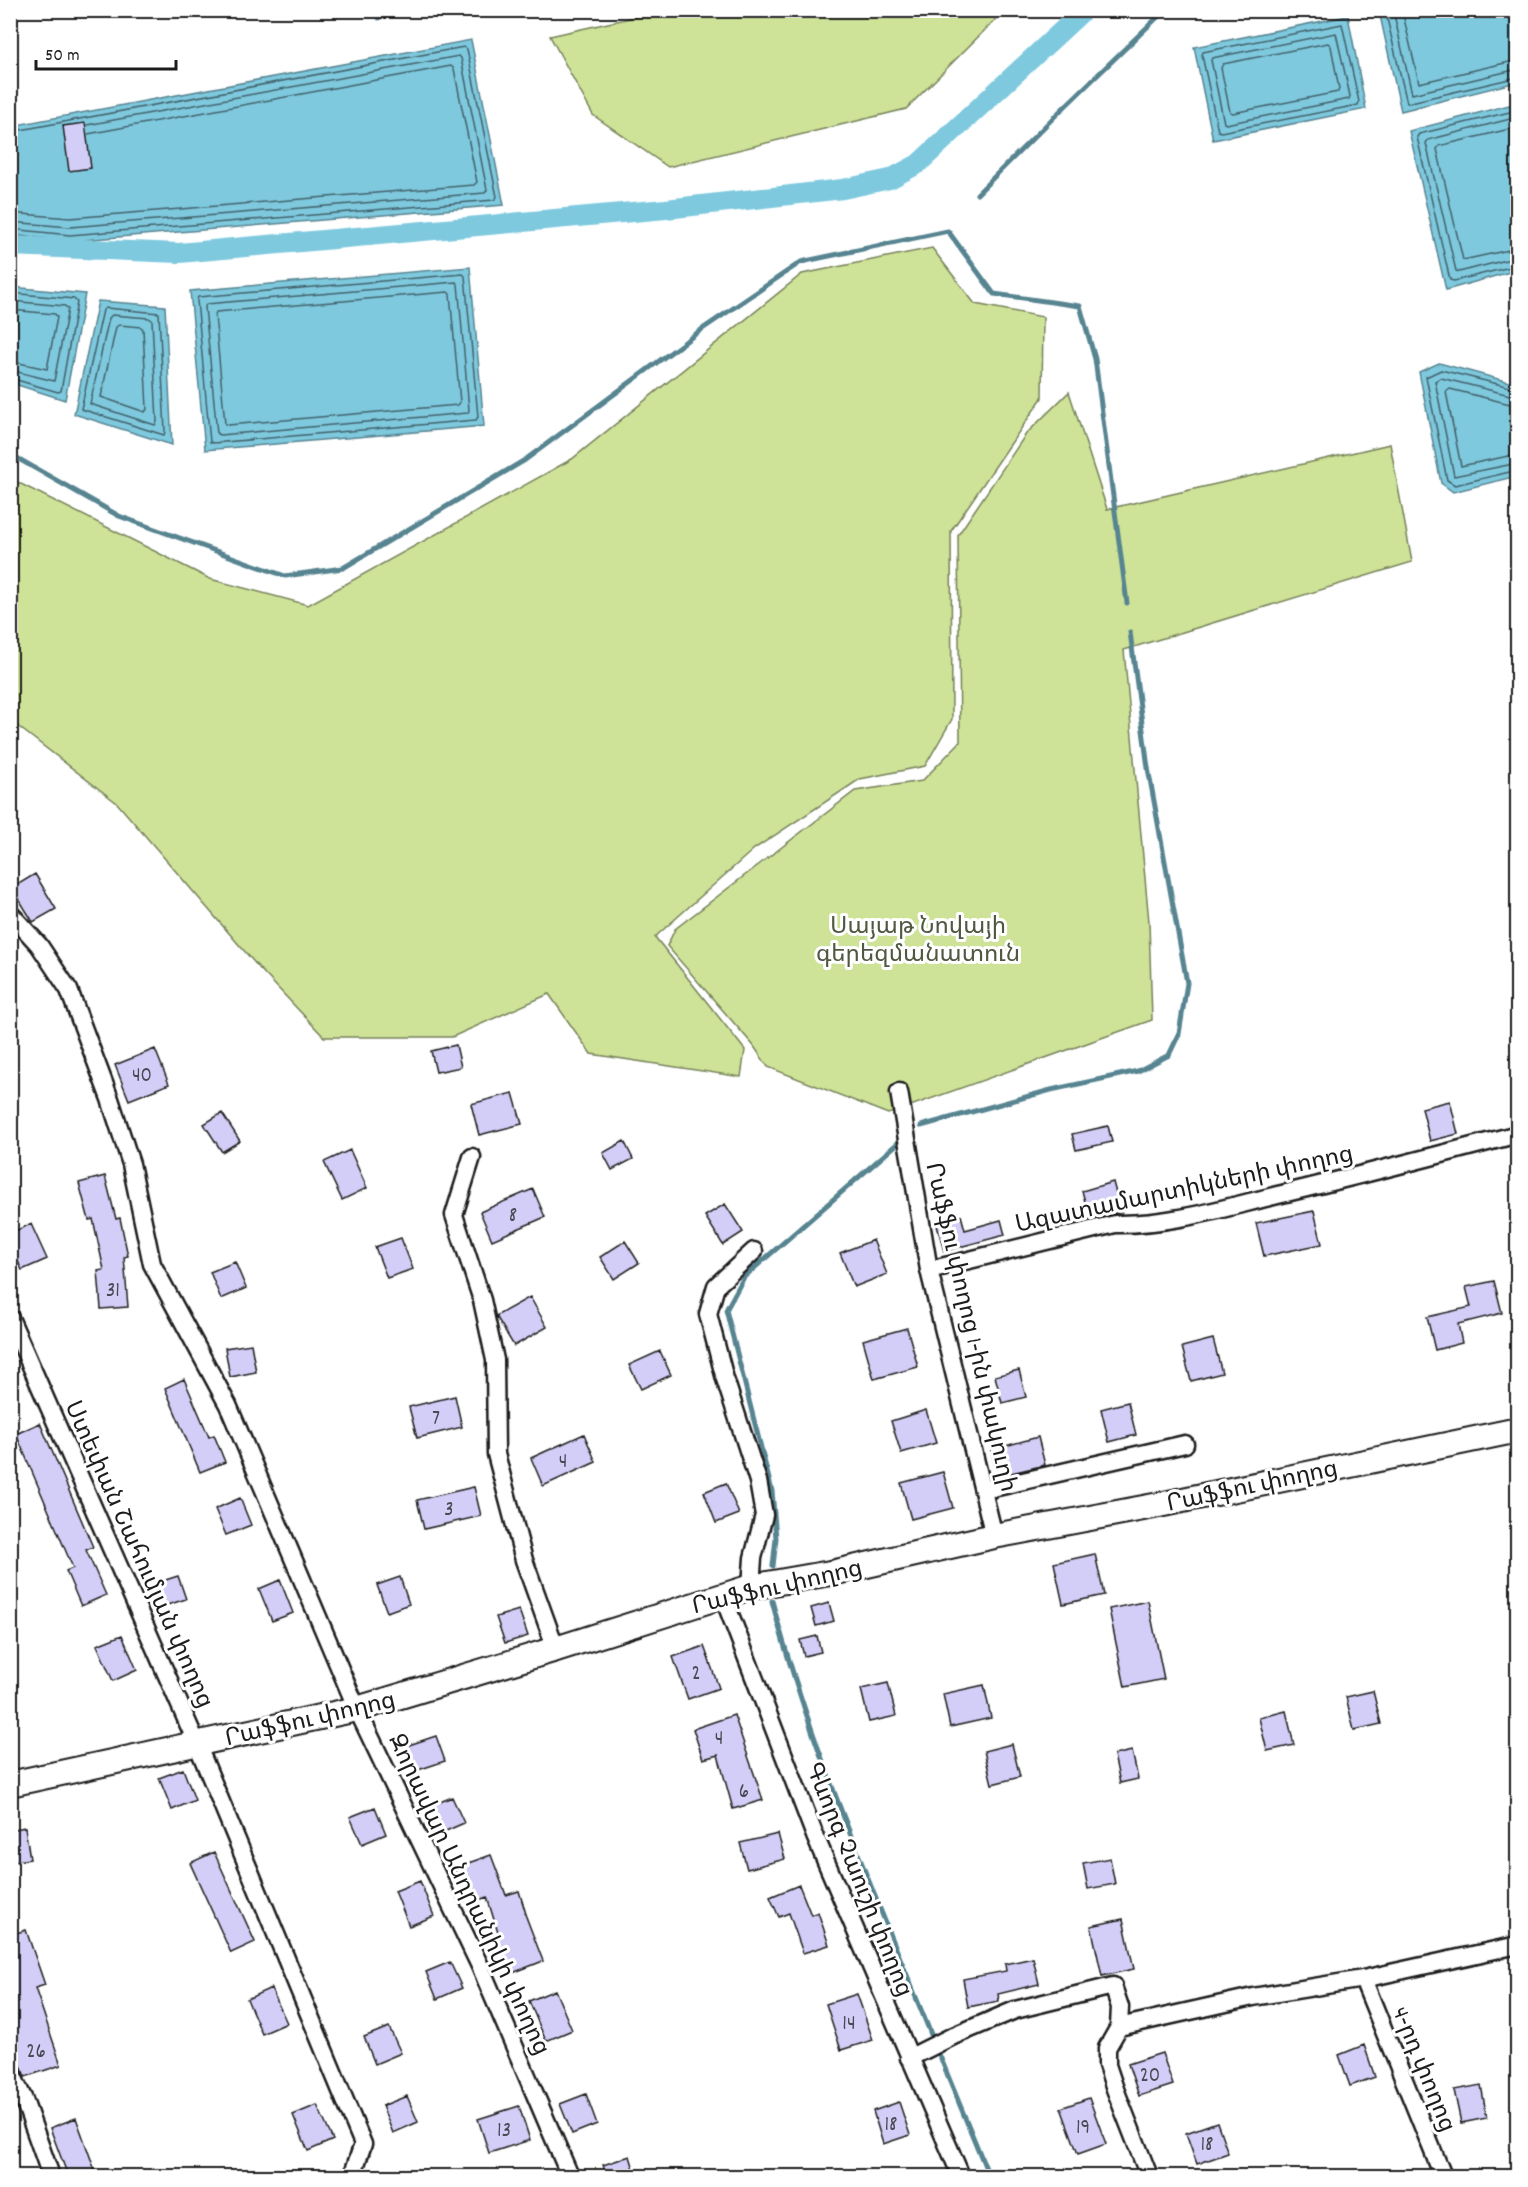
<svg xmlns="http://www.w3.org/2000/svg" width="1528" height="2187" viewBox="0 0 1528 2187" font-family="Dekko,'Noto Sans Armenian',sans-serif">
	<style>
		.green { fill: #cee398; stroke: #75805a; stroke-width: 1.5 }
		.water { fill: #7ec9de; stroke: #578490; stroke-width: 1.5 }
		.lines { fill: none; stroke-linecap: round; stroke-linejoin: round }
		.shore { stroke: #43616a; stroke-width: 1.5 }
		.stream { stroke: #578490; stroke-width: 5 }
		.canal { stroke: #7ec9de; stroke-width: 20 }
		.building { fill: #d3cef7; stroke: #1c1c1c; stroke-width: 1.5 }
		.minor-casing { stroke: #1c1c1c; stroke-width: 21 }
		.secondary-casing { stroke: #1c1c1c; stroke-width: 28 }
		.minor { stroke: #fff; stroke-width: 16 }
		.secondary { stroke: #fff; stroke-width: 24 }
		.labels { text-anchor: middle; stroke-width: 6; stroke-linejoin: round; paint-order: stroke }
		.number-label { font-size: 21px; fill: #4a4853 }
		.park-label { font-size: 24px; fill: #515841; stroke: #fff }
		.street-label { font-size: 24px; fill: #1c1c1c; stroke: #fff }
	</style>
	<rect width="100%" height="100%" fill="#fff"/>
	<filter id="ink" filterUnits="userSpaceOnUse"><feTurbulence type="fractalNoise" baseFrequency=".0167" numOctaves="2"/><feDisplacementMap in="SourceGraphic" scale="12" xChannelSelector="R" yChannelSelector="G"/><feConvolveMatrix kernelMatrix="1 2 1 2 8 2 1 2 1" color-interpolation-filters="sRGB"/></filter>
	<g filter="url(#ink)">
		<path class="green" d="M666 10H1004V11L906 109 668 167 593 115 550 36Z
			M932 248 975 304 1043 317 1042 398 951 531 952 719 925 766 860 779 754 849 655 937 745 1050 741 1077 591 1054 549 994 452 1037H324L259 968 117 803 11 721V479L210 579 308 605 572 459 802 274Z
			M1069 392 1107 509 1390 444 1412 562 1124 650 1149 922 1152 1020 888 1114 768 1067 753 1045 667 946 675 929 855 791 922 781 960 742 958 535 1026 434Z"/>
		<path class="water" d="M1379 11H1517V82L1401 111Z
			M1348 16 1366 109 1213 140 1194 47Z
			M471 40 504 205 70 241 11 235V126Z
			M1517 103V270L1446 290 1409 131Z
			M470 267 484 426 205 450 190 291Z
			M11 287 85 294 65 400 11 383Z
			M98 301 165 306 172 445 74 414Z
			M1439 363 1517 384V476L1453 492 1441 483 1419 372Z"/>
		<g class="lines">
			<path class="shore" d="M1385 10 1407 103 1518 77
				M1393 10 1412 94 1518 69
				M1402 10 1419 83 1518 60
				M1342 24 1359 102 1358 105 1221 132 1218 131 1202 55 1203 52Z
				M1336 33 1350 96 1349 99 1226 124 1224 123 1211 60 1212 58Z
				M1328 43 1331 46 1339 89 1338 92 1233 113 1230 112 1221 68 1223 64Z
				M1518 110 1419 134 1417 137 1450 280 1454 281 1518 265
				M1518 117 1428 140 1426 143 1456 271 1459 272 1518 257
				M1518 127 1439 146 1437 149 1463 260 1518 248
				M10 132 464 47 467 49 497 197 494 200 70 235 10 229
				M10 213 70 218 474 185 477 182 454 69 451 66 88 134
				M10 222 70 227 485 193 487 190 461 58 459 56 87 125
				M463 274 465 276 478 417 476 420 213 443 210 442 197 300 198 297Z
				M456 282 458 284 469 410 468 413 220 435 217 434 205 307 206 304Z
				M448 292 450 294 460 402 458 405 228 425 225 424 215 315 216 312Z
				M10 293 74 299 77 302 61 391 58 392 10 378
				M10 301 65 306 68 309 54 381 10 370
				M106 308 159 313 165 432 164 435 81 409 103 310Z
				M10 310 55 314 57 317 47 369 10 361
				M112 315 149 318 152 320 157 422 155 425 90 404 109 318Z
				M119 325 141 327 143 329 147 409 145 412 101 397 116 327Z
				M1518 389 1441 370 1426 377 1447 480 1455 485 1518 470
				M1518 397 1441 378 1435 381 1454 476 1518 463
				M1518 406 1450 389 1446 392 1461 466 1518 454"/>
			<path class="stream" d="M378 10 379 18
				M977 194 1054 117 1165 10
				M10 454 119 516 285 576 343 568 525 460 701 330 801 262 948 231 994 294 1080 306 1095 359 1127 603
				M921 1126 1051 1090 1138 1071 1169 1055 1179 1034 1187 983 1148 768 1130 632
				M773 1566 776 1538 772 1491 726 1310 744 1277 898 1143
				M772 1601C812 1752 876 1897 934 2042
				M939 2054 989 2176"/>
			<path class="canal" d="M10 246 179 253 666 209 843 189 890 179 918 164 1084 10"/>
		</g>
		<path class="building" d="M85 123 91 168 69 171 63 126Z
			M35 874 56 909 33 922 12 888Z
			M456 1045 461 1067 436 1072 431 1051Z
			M155 1049 169 1084 129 1100 115 1065Z
			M513 1093 522 1124 479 1135 471 1104Z
			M1450 1101 1458 1134 1430 1141 1422 1108Z
			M222 1113 240 1141 222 1152 204 1124Z
			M1108 1126 1112 1142 1076 1150 1072 1134Z
			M624 1141 633 1159 612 1170 603 1153Z
			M350 1150 367 1188 342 1200 324 1162Z
			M105 1176 116 1219 120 1218 128 1256 124 1257 128 1307 101 1309 98 1271 104 1270 93 1219 89 1220 79 1183Z
			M1113 1182 1121 1212 1090 1219 1082 1191Z
			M533 1189 545 1217 492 1240 480 1212Z
			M725 1204 743 1232 723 1245 705 1216Z
			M1314 1211 1322 1244 1264 1256 1256 1223Z
			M961 1215 965 1230 1001 1220 1005 1235 944 1251 936 1222Z
			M31 1224 47 1259 22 1270 10 1244V1233Z
			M401 1238 413 1269 387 1278 375 1247Z
			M873 1240 887 1274 854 1287 840 1253Z
			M625 1241 639 1263 614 1279 600 1257Z
			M235 1262 246 1288 221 1299 210 1272Z
			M1494 1281 1502 1313 1458 1324 1462 1343 1435 1350 1427 1317 1471 1307 1466 1287Z
			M530 1297 547 1327 514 1346 496 1316Z
			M907 1328 918 1367 874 1379 863 1340Z
			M1213 1339 1222 1373 1191 1381 1182 1347Z
			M251 1344 256 1372 230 1377 225 1348Z
			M660 1351 671 1375 641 1389 629 1365Z
			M1019 1370 1026 1397 1002 1403 995 1376Z
			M184 1379 209 1437 214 1435 225 1462 200 1472 165 1388Z
			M455 1396 462 1427 417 1438 409 1407Z
			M1128 1402 1136 1435 1109 1442 1101 1409Z
			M926 1410 936 1443 901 1453 891 1421Z
			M40 1423 93 1547 86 1550 106 1595 81 1606 66 1571 73 1568 16 1434Z
			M584 1434 596 1462 543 1486 531 1458Z
			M1038 1437 1045 1465 998 1476 991 1450Z
			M943 1472 953 1508 911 1519 901 1483Z
			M726 1483 739 1514 716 1523 704 1492Z
			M474 1487 481 1516 424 1529 417 1500Z
			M240 1498 251 1525 226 1535 215 1509Z
			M1095 1554 1104 1595 1063 1604 1054 1563Z
			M178 1576 186 1599 155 1609 147 1586Z
			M400 1577 409 1604 387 1612 377 1585Z
			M280 1580 293 1613 272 1621 259 1589Z
			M1148 1601 1164 1679 1125 1687 1109 1609Z
			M829 1603 834 1621 816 1626 811 1608Z
			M519 1610 528 1636 505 1643 496 1617Z
			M122 1635 137 1670 113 1681 97 1645Z
			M817 1636 821 1652 804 1656 800 1640Z
			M704 1646 719 1688 688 1699 673 1657Z
			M888 1683 896 1716 869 1722 861 1689Z
			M984 1685 991 1718 950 1727 943 1694Z
			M1373 1691 1381 1724 1354 1730 1346 1697Z
			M1286 1711 1294 1745 1267 1751 1259 1718Z
			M734 1715 763 1800 733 1809 718 1755 703 1759 693 1729Z
			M436 1736 445 1761 415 1771 406 1746Z
			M1012 1744 1020 1777 992 1784 984 1751Z
			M1132 1751 1138 1779 1120 1783 1114 1755Z
			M183 1769 195 1800 172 1810 159 1778Z
			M452 1797 464 1823 439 1834 428 1807Z
			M375 1807 386 1834 362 1844 350 1817Z
			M25 1827 30 1859 10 1862V1830Z
			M778 1834 785 1859 747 1869 740 1843Z
			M214 1852 255 1942 231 1953 190 1863Z
			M491 1855 506 1895 519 1891 526 1914H525L543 1961 510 1974 495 1937 499 1936 487 1897 467 1904 454 1868Z
			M1110 1858 1115 1884 1088 1889 1083 1863Z
			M420 1881 434 1916 409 1926 395 1891Z
			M799 1885 811 1915 818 1912 829 1945 803 1953 789 1913 779 1917 770 1897Z
			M1123 1919 1134 1969 1102 1976 1091 1926Z
			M26 1930 45 1985 35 1988 61 2065 25 2077 10 2034V1935Z
			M1033 1958 1039 1984 998 1994 999 2001 968 2007 963 1979 1006 1971 1005 1964Z
			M450 1962 462 1988 437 1999 426 1972Z
			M271 1988 287 2023 262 2034 247 1999Z
			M555 1990 572 2030 546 2041 529 2001Z
			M857 1994 873 2040 841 2050 826 2004Z
			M389 2027 401 2053 375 2064 364 2037Z
			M1364 2045 1375 2077 1350 2086 1339 2055Z
			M1162 2053 1173 2085 1139 2096 1128 2064Z
			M1481 2085 1487 2118 1461 2123 1454 2090Z
			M586 2094 597 2124 572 2134 560 2104Z
			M407 2096 418 2122 393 2133 382 2106Z
			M1089 2098 1106 2144 1078 2154 1061 2108Z
			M899 2102 910 2135 883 2144 873 2111Z
			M317 2105 333 2140 308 2151 293 2115Z
			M519 2106 530 2140 489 2153 478 2119Z
			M76 2118 97 2176H68L50 2128Z
			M1217 2122 1228 2153 1197 2164 1186 2133Z
			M630 2156 636 2176H607L603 2165Z"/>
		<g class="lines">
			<g class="minor-casing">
				<path id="minor" d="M10 913 39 945 69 990 110 1099 131 1164 152 1264 228 1405 357 1709 480 1966 570 2176
					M899 1092 929 1270 994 1536
					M472 1157 454 1215 482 1300 495 1360 496 1454 524 1560 556 1649
					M929 1270 1115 1224C1172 1225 1227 1207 1282 1194 1361 1175 1439 1155 1518 1134
					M10 1318 197 1744 363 2144 352 2176
					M984 1490 1185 1444
					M751 1587 753 1558 764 1515 758 1481 725 1379 708 1314 716 1286 754 1251
					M723 1596 815 1836 961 2176
					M1363 1979 1443 2176
					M1119 2027 1253 1997 1363 1979 1518 1945
					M909 2058 951 2037 1015 2010 1113 1986 1120 2007 1119 2027 1107 2048V2065L1115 2089 1149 2176
					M10 2070 24 2100 51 2176"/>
			</g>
			<g class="secondary-casing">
				<path id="secondary" d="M10 1784 357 1709 556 1649 751 1587 836 1572 994 1536 1154 1506 1518 1430"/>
			</g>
			<use href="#minor" class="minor"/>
			<use href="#secondary" class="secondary"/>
		</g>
	</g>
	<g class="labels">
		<g class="number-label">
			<text x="142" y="1081">40</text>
			<text x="513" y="1221">8</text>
			<text x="113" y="1296">31</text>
			<text x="436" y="1424">7</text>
			<text x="563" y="1467">4</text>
			<text x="449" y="1515">3</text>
			<text x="696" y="1679">2</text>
			<text x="719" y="1744">4</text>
			<text x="744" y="1797">6</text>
			<text x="849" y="2029">14</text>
			<text x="36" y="2057">26</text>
			<text x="1150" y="2081">20</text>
			<text x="891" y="2130">18</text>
			<text x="1083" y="2133">19</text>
			<text x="504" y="2136">13</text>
			<text x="1207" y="2150">18</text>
		</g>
		<g class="park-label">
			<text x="918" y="933">Սայաթ Նովայի<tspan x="918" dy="28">գերեզմանատուն</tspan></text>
		</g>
		<g class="street-label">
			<text transform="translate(1184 1188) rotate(-12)" y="8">Ազատամարտիկների փողոց</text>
			<text transform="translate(972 1327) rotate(77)" y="8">Րաֆֆու փողոց 1-ին փակուղի</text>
			<text transform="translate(1252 1485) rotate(-12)" y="8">Րաֆֆու փողոց</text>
			<text transform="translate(140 1554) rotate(66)" y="8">Ստեփան Շահումյան փողոց</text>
			<text transform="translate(777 1586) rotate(-13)" y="8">Րաֆֆու փողոց</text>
			<text transform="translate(310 1718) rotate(-13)" y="8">Րաֆֆու փողոց</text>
			<text transform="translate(860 1879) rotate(68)" y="8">Գևորգ Չաուշի փողոց</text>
			<text transform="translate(470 1894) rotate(65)" y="8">Զորավար Անդրանիկի փողոց</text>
			<text transform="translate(1425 2069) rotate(68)" y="8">4-րդ փողոց</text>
		</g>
	</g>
	<rect width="1528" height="2187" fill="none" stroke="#fff" stroke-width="36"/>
	<rect x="18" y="18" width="1492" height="2151" fill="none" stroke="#1c1c1c" stroke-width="2" filter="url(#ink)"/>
	<path d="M36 60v9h140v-9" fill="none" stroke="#1c1c1c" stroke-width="3"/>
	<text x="45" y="60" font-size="18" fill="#1c1c1c" stroke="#ffffff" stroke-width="4.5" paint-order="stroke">50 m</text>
</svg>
